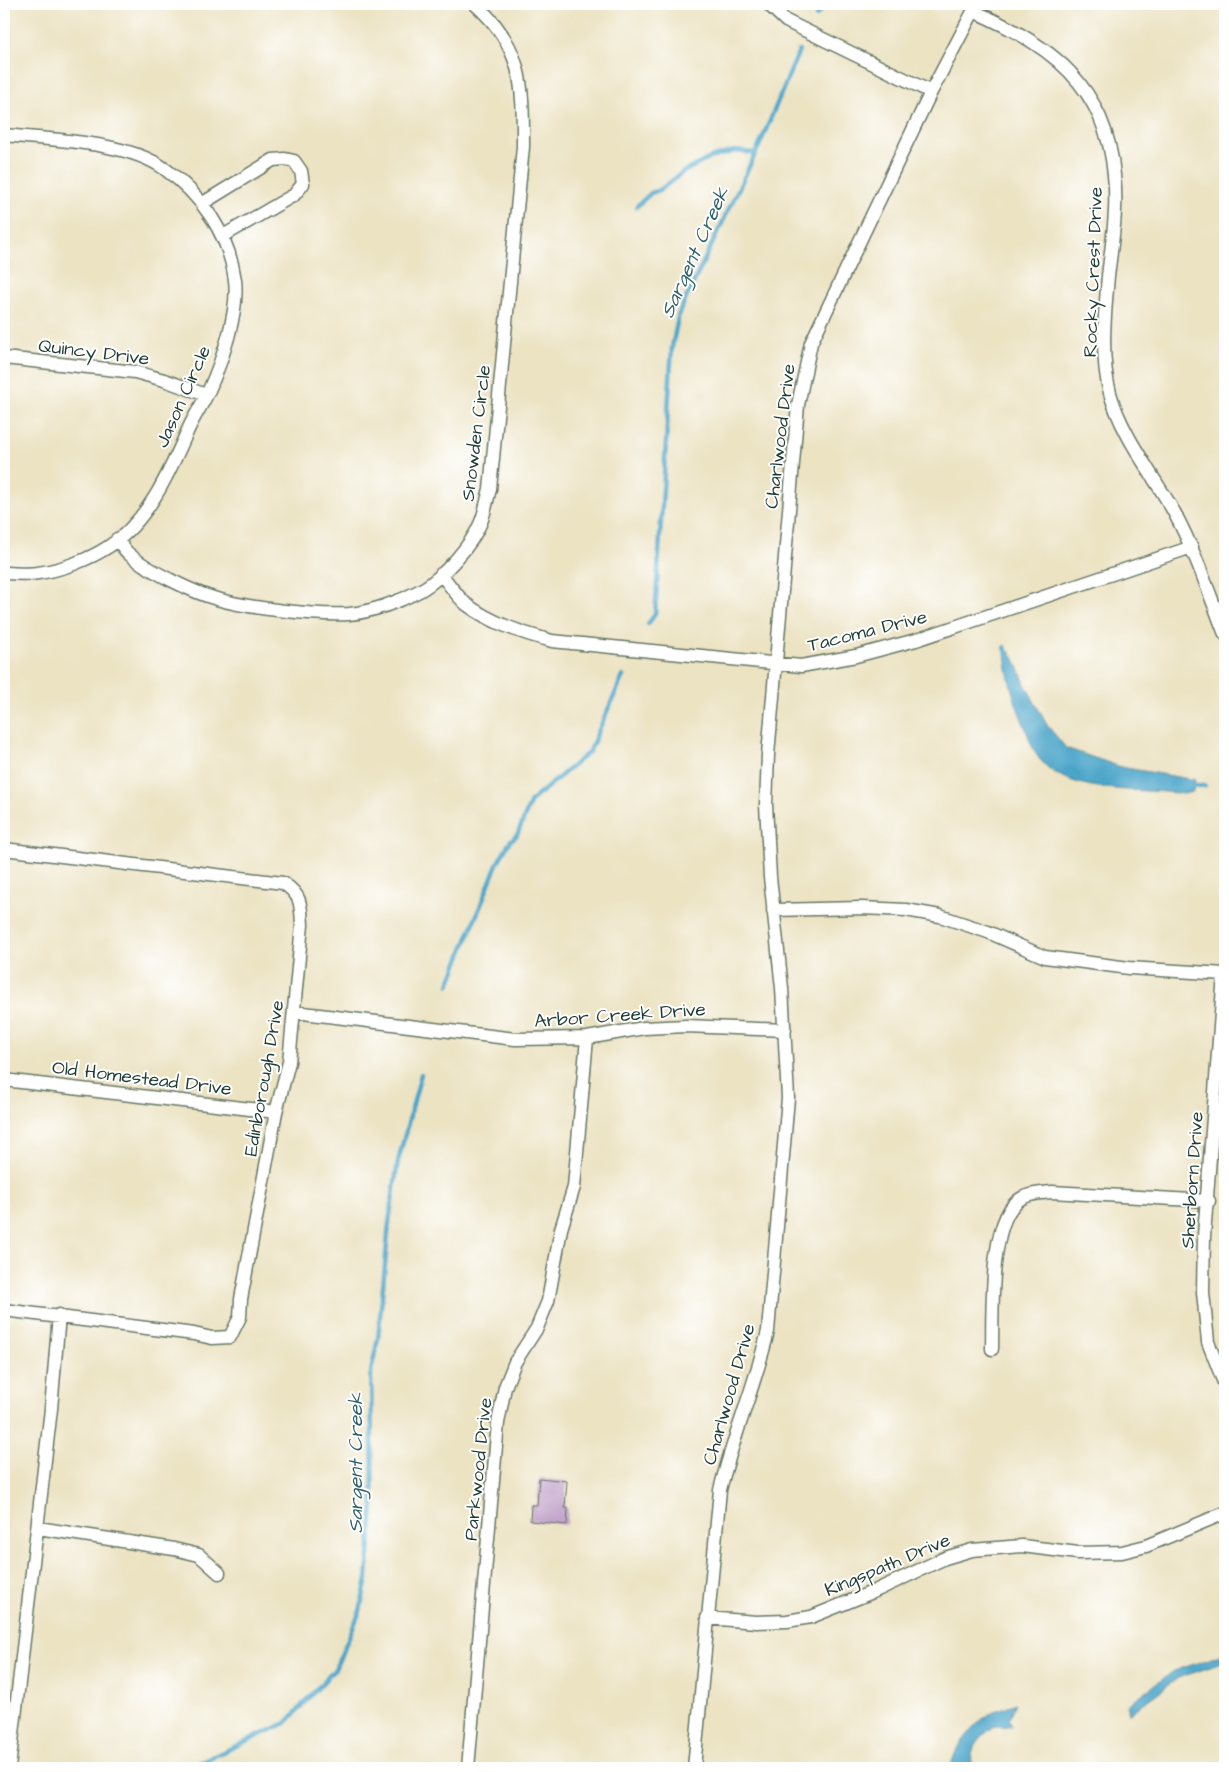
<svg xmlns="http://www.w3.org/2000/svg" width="1229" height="1772" viewBox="0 0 1229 1772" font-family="'Architects Daughter',sans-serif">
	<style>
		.built { fill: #f0d0e5 }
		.water { fill: #4ba5c9; stroke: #35717e }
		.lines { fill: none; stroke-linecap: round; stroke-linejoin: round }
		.stream { stroke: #4ba5c9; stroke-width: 4.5 }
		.building { fill: #bf9fc7 }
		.minor-casing { stroke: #677766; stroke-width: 15 }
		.minor { stroke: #fff; stroke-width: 12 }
		.labels { text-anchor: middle; stroke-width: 4; stroke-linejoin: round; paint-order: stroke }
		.street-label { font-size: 19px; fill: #1f3d34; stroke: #fff }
		.water-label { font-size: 20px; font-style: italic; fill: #2e6168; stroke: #fff }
	</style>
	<rect width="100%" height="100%" fill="#fff"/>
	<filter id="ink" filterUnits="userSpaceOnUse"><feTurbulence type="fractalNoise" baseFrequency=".02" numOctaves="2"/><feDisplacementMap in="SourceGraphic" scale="10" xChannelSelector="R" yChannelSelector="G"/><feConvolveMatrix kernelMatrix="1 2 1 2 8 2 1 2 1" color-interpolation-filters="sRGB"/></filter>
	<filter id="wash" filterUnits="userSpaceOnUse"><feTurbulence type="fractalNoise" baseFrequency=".0096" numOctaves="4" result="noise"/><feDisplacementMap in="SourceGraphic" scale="20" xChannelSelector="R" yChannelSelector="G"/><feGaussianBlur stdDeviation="1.12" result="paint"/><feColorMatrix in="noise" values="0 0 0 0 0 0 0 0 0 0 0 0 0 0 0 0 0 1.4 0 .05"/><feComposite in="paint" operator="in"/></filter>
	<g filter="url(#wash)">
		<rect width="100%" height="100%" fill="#ece3c3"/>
		<path class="built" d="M1225 301V357H1220Z"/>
		<path class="water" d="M1010 652 1016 661 1025 684 1047 725 1066 748 1121 767 1195 780 1193 792 1183 794C1139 787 1073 797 1041 761 1033 752 1029 738 1025 727 1015 703 1007 679 1005 653Z
			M1225 1653V1662L1178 1678 1129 1714 1127 1705 1174 1671Z
			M1016 1703 1009 1720 1012 1727 995 1726C982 1735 964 1752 975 1768H952C949 1755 973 1726 984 1718 993 1711 1006 1707 1016 1703Z"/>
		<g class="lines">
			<path class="stream" d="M816 16 825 4
				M637 206 651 193 660 190 683 172 710 158 735 151 755 153
				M648 624 655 614 656 600 672 347 679 313 760 144 799 51
				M1005 647 1007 653
				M1194 786H1205
				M449 985 497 864 510 841 517 835 531 801 589 752 623 676
				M188 1768 286 1723 335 1669 360 1611 367 1579 373 1508 371 1371 378 1339 389 1223 398 1161 421 1074"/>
		</g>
		<g id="blocks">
			<path class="building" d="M539 1478 567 1481 565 1508H568L567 1525 530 1521 531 1505H537Z"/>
		</g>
	</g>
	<g filter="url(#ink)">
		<use href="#blocks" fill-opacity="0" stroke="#677766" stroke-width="1"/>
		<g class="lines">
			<g class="minor-casing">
				<path id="minor" d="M768 4 786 21 931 92
					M973 11C1050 44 1106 85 1114 175 1118 208 1112 243 1108 276 1105 314 1100 356 1110 393 1122 436 1153 474 1174 512 1195 551 1209 593 1225 634
					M4 135C49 140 128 141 165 169 202 195 229 235 235 280 239 312 222 361 209 390 203 404 194 416 188 430 170 471 148 522 108 547 88 560 61 570 38 573 27 575 15 573 4 573
					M203 203 273 160 285 159 294 161 301 171 303 184 294 195 223 236
					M4 358 135 372 164 380 206 395
					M117 539C121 544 124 550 129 554 147 570 194 593 217 599 247 608 317 616 349 614 372 612 401 601 421 590 442 578 472 545 481 522 485 512 487 500 490 489L523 147C523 87 524 47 475 4
					M441 574C449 584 457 596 466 604 491 623 522 633 552 641L801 666 856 656 916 640 1192 547
					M4 849 283 883C301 895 301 903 302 925L289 1062 276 1112 241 1299 240 1317 230 1337 212 1338 194 1334 4 1310
					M773 910 861 908 906 910 940 916 988 932 1045 957 1129 968 1225 974
					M1224 974 1204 1236 1203 1292 1208 1342 1225 1385
					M295 1012 515 1039 587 1038 644 1028 686 1026 785 1030
					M4 1080 276 1112
					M992 1349C993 1314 988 1216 1022 1198 1031 1193 1042 1193 1052 1192L1209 1201
					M38 1528 174 1549 199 1555 219 1573
					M707 1618 756 1622 787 1621 811 1617 875 1591 945 1558 972 1550 1022 1546 1078 1553 1122 1552 1146 1546 1225 1513
					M9 1768 51 1409 59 1315
					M468 1768 498 1423 505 1387 515 1362 537 1328 548 1301 561 1229 574 1187 587 1038
					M694 1768 720 1490C733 1437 755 1386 768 1331L788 1098 782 988 770 877 766 805 768 755 798 405 811 343 931 92 977 4"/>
			</g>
			<use href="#minor" class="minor"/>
		</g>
	</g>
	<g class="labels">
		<g class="street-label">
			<text transform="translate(1092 272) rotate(-88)" y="7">Rocky Crest Drive</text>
			<text transform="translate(94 351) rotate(7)" y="7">Quincy Drive</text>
			<text transform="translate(182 396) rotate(-66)" y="7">Jason Circle</text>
			<text transform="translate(475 433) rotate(-83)" y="7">Snowden Circle</text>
			<text transform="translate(779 436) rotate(-83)" y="7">Charlwood Drive</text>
			<text transform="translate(867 630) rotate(-14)" y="7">Tacoma Drive</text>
			<text transform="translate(620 1014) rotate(-4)" y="7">Arbor Creek Drive</text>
			<text transform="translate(142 1077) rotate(7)" y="7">Old Homestead Drive</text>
			<text transform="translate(263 1078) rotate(-80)" y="7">Edinborough Drive</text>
			<text transform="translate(1191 1180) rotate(-86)" y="7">Sherborn Drive</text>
			<text transform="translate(728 1394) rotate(-74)" y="7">Charlwood Drive</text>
			<text transform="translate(477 1469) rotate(-84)" y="7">Parkwood Drive</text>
			<text transform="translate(887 1564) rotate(-23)" y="7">Kingspath Drive</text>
		</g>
		<g class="water-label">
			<text transform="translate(694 252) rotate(-66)" y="7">Sargent Creek</text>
			<text transform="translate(355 1463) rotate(-90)" y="7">Sargent Creek</text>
		</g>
	</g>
	<rect width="1229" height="1772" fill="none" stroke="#fff" stroke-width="20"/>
</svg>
